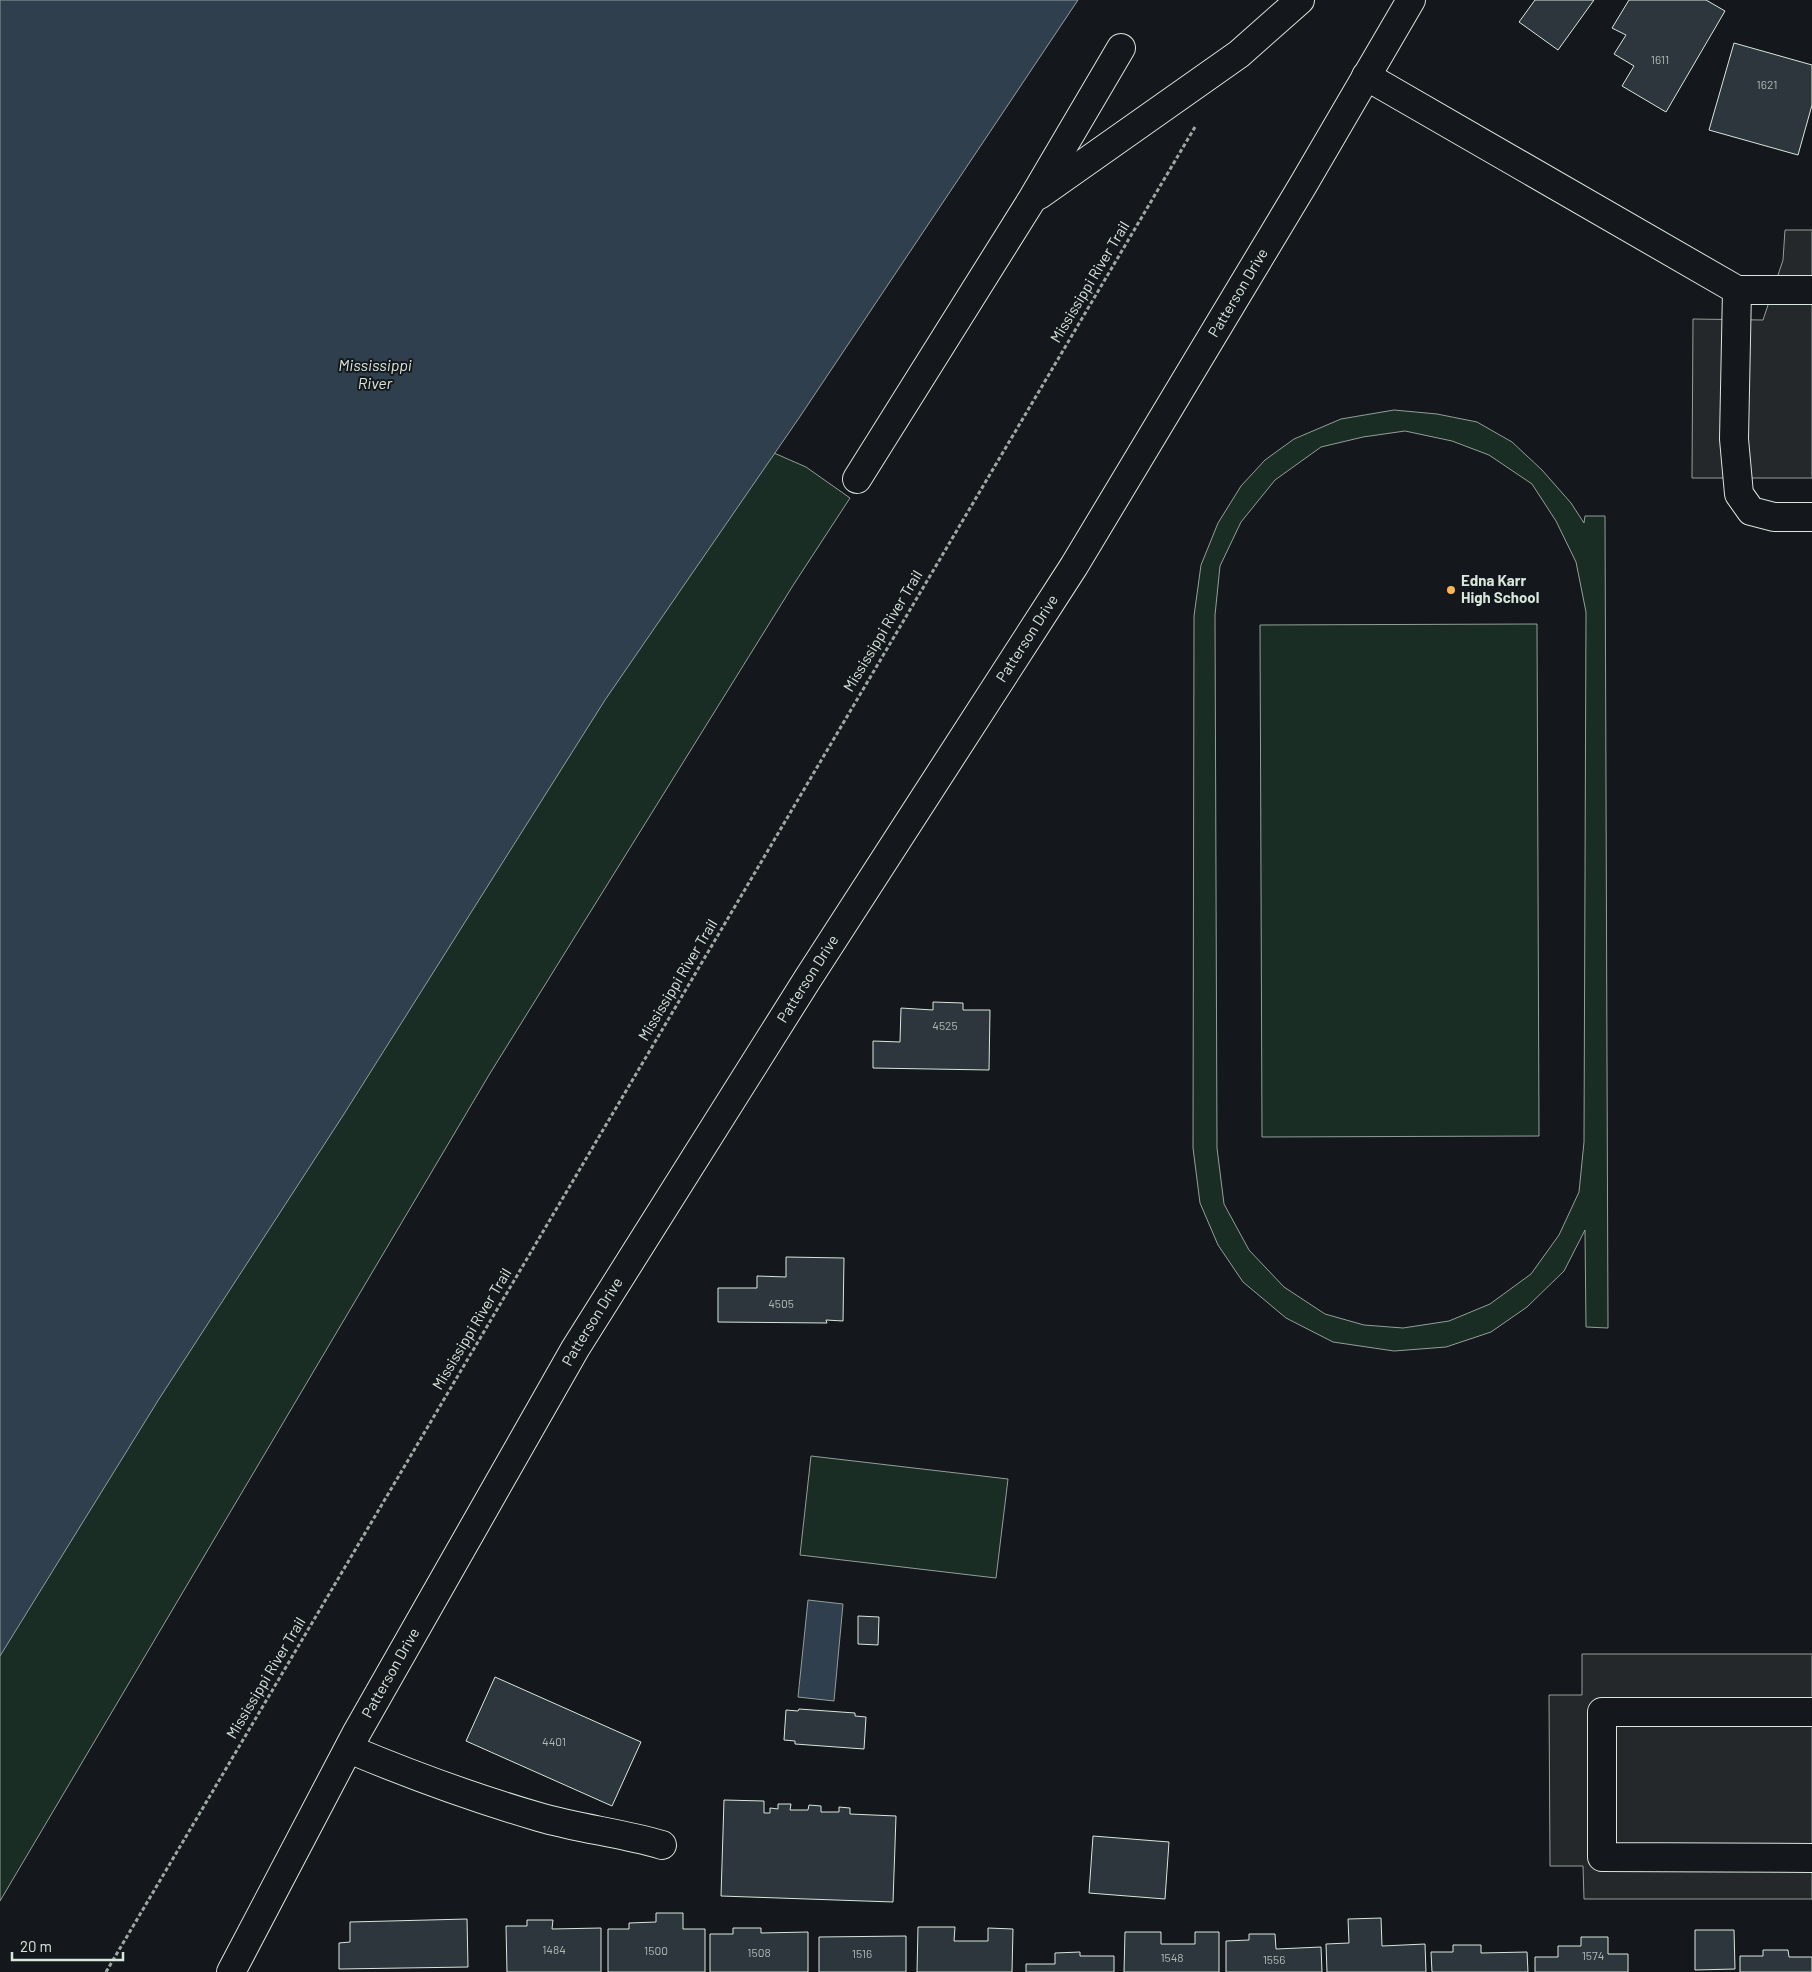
<svg xmlns="http://www.w3.org/2000/svg" width="1812" height="1972" viewBox="0 0 1812 1972" font-family="Barlow,sans-serif">
	<style>
		.green { fill: #1a2d24; stroke: #939e99; fill-rule: evenodd }
		.parking { fill: #24282b; stroke: #939e99 }
		.water { fill: #2f3f4d; stroke: #939e99 }
		.building { fill: #2c363c; stroke: #d8e6dc }
		.lines { fill: none; stroke-linecap: round; stroke-linejoin: round }
		.minor-casing { stroke: #d8e6dc; stroke-width: 30 }
		.path { stroke: #9da8a2; stroke-width: 3; stroke-dasharray: 4 2.5; stroke-linecap: butt }
		.minor { stroke: #14181c; stroke-width: 28 }
		.poi-dot { fill: #ffb74d; stroke: #14181c; stroke-width: 2 }
		.labels { text-anchor: middle; stroke-width: 4; stroke-linejoin: round; paint-order: stroke }
		.number-label { font-size: 12px; fill: #adbab4 }
		.street-label { font-size: 15px; fill: #d8e6dc; stroke: #14181c }
		.poi-label { font-size: 15px; font-weight: bold; fill: #d8e6dc; stroke: #14181c; text-anchor: start }
		.water-label { font-size: 16px; font-style: italic; fill: #d8e6dc; stroke: #14181c }
	</style>
	<rect width="100%" height="100%" fill="#14181c"/>
	<path class="green" d="M1394 410 1437 414 1477 422 1512 442 1542 470 1571 503 1584 523 1585 516H1605L1608 1328 1586 1327 1585 1230 1564 1271 1527 1307 1491 1332 1446 1347 1394 1351 1333 1342 1286 1318 1243 1282 1218 1245 1200 1203 1193 1148 1194 616 1201 565 1218 523 1241 486 1265 460 1294 439 1341 419ZM1405 431 1452 441 1489 455 1532 484 1556 521 1576 562 1586 612 1584 1142 1579 1192 1559 1235 1531 1274 1490 1304 1449 1321 1403 1328 1364 1325 1325 1314 1284 1287 1249 1250 1224 1204 1217 1148 1215 615 1220 566 1241 522 1275 480 1321 447 1363 437Z
		M758 446 806 467 850 498 792 587 489 1075 0 1901V1625Z
		M1537 624 1539 1136 1262 1137 1260 625Z
		M811 1456 1008 1479 996 1578 800 1555Z"/>
	<path class="parking" d="M1785 230H1812V478H1692L1693 319 1763 320 1783 260Z
		M1582 1654H1812V1899H1584L1583 1866H1550L1549 1695H1582Z"/>
	<path class="water" d="M0 0H1078L799 418 605 700 344 1114 159 1399 0 1656Z
		M808 1600 843 1604 834 1701 798 1697Z"/>
	<path class="building" d="M1535 0H1594L1558 50 1519 22Z
		M1629 0H1706L1725 11 1666 112 1622 86 1634 66 1614 54 1626 35 1612 28Z
		M1734 43 1812 65V105L1798 155 1709 130Z
		M933 1002 963 1003V1010H990L989 1070 873 1068V1041L900 1042 901 1008 933 1010Z
		M786 1257 844 1258 843 1321 826 1320 827 1323 718 1322V1288H757V1276L786 1277Z
		M858 1616 879 1617 878 1645 858 1644Z
		M495 1677 641 1742 612 1806 466 1741Z
		M799 1709 855 1713V1716L866 1717 864 1749 795 1744V1741L784 1740 786 1710 798 1711Z
		M724 1800 764 1801V1813H770V1808L778 1809V1804H791L790 1810H808L809 1805 821 1806V1812H839V1807L850 1808V1814L896 1816 893 1902 721 1896Z
		M1093 1836 1169 1842 1165 1899 1089 1893Z
		M656 1913H683V1929H705V1972H608V1929H629V1923L656 1922Z
		M1381 1918 1382 1946 1425 1944 1426 1972H1327L1326 1944 1349 1943 1348 1919Z
		M467 1919 468 1967 339 1969V1943L350 1942V1922Z
		M527 1920H553L552 1929 601 1928V1972H507L506 1926H527Z
		M918 1927H955L954 1941H988V1928L1013 1929 1012 1972H917Z
		M733 1928H761V1933L808 1932V1972H710V1934H733Z
		M1695 1930H1734L1735 1969 1695 1970Z
		M1125 1932H1161V1944H1195V1932H1219V1972H1124Z
		M1249 1934H1275L1276 1949 1321 1947 1322 1972H1226V1941L1249 1940Z
		M906 1936V1972H819V1937Z
		M1581 1937H1608V1954H1628V1972H1535V1957H1558V1946H1581Z
		M1453 1945H1481V1953L1527 1952 1528 1972H1432L1431 1952H1453Z
		M1763 1950H1788L1789 1957H1812V1972H1740V1956H1763Z
		M1080 1952V1956H1114V1972H1026V1964H1055V1953Z"/>
	<g class="lines">
		<g class="minor-casing">
			<g id="minor">
				<path d="M1366 76 1737 290 1734 439 1739 494 1751 511 1774 517H1812"/>
				<path d="M1039 195 1239 54 1300 0"/>
				<path d="M1737 290H1812"/>
				<path d="M857 479 1031 201 1121 48"/>
				<path d="M1812 1712H1602V1857L1812 1858"/>
				<path d="M349 1749C411 1775 474 1798 539 1817 580 1829 622 1833 662 1845"/>
				<path id="s1" d="M231 1972 356 1734 575 1349 807 980 1074 566 1303 185 1411 0"/>
			</g>
		</g>
		<path class="path" d="M106 1972 1195 127"/>
		<use href="#minor" class="minor"/>
	</g>
	<circle class="poi-dot" cx="1451" cy="590" r="5"/>
	<g class="labels">
		<g class="number-label">
			<text x="1660" y="64">1611</text>
			<text x="1767" y="89">1621</text>
			<text x="945" y="1030">4525</text>
			<text x="781" y="1308">4505</text>
			<text x="554" y="1746">4401</text>
			<text x="554" y="1954">1484</text>
			<text x="656" y="1955">1500</text>
			<text x="759" y="1957">1508</text>
			<text x="862" y="1958">1516</text>
			<text x="1593" y="1960">1574</text>
			<text x="1172" y="1962">1548</text>
			<text x="1274" y="1964">1556</text>
		</g>
		<g class="street-label">
			<text transform="translate(1090 282) rotate(-59)" y="5">Mississippi River Trail</text>
			<text dy="5" stroke="none"><textPath href="#s1" startOffset="1959">Patterson Drive</textPath></text>
			<text transform="translate(883 631) rotate(-59)" y="5">Mississippi River Trail</text>
			<text dy="5" stroke="none"><textPath href="#s1" startOffset="1554">Patterson Drive</textPath></text>
			<text dy="5" stroke="none"><textPath href="#s1" startOffset="1149">Patterson Drive</textPath></text>
			<text transform="translate(678 980) rotate(-59)" y="5">Mississippi River Trail</text>
			<text dy="5" stroke="none"><textPath href="#s1" startOffset="744">Patterson Drive</textPath></text>
			<text transform="translate(472 1329) rotate(-59)" y="5">Mississippi River Trail</text>
			<text dy="5" stroke="none"><textPath href="#s1" startOffset="339">Patterson Drive</textPath></text>
			<text transform="translate(266 1678) rotate(-59)" y="5">Mississippi River Trail</text>
		</g>
		<g class="poi-label">
			<text x="1461" y="586">Edna Karr<tspan x="1461" dy="17">High School</tspan></text>
		</g>
		<g class="water-label">
			<text x="375" y="371">Mississippi<tspan x="375" dy="18">River</tspan></text>
		</g>
	</g>
	<path d="M12 1952v8h111v-8" fill="none" stroke="#d8e6dc" stroke-width="2.5"/>
	<text x="20" y="1952" font-size="15" fill="#d8e6dc" stroke="#14181c" stroke-width="4" paint-order="stroke">20 m</text>
</svg>
